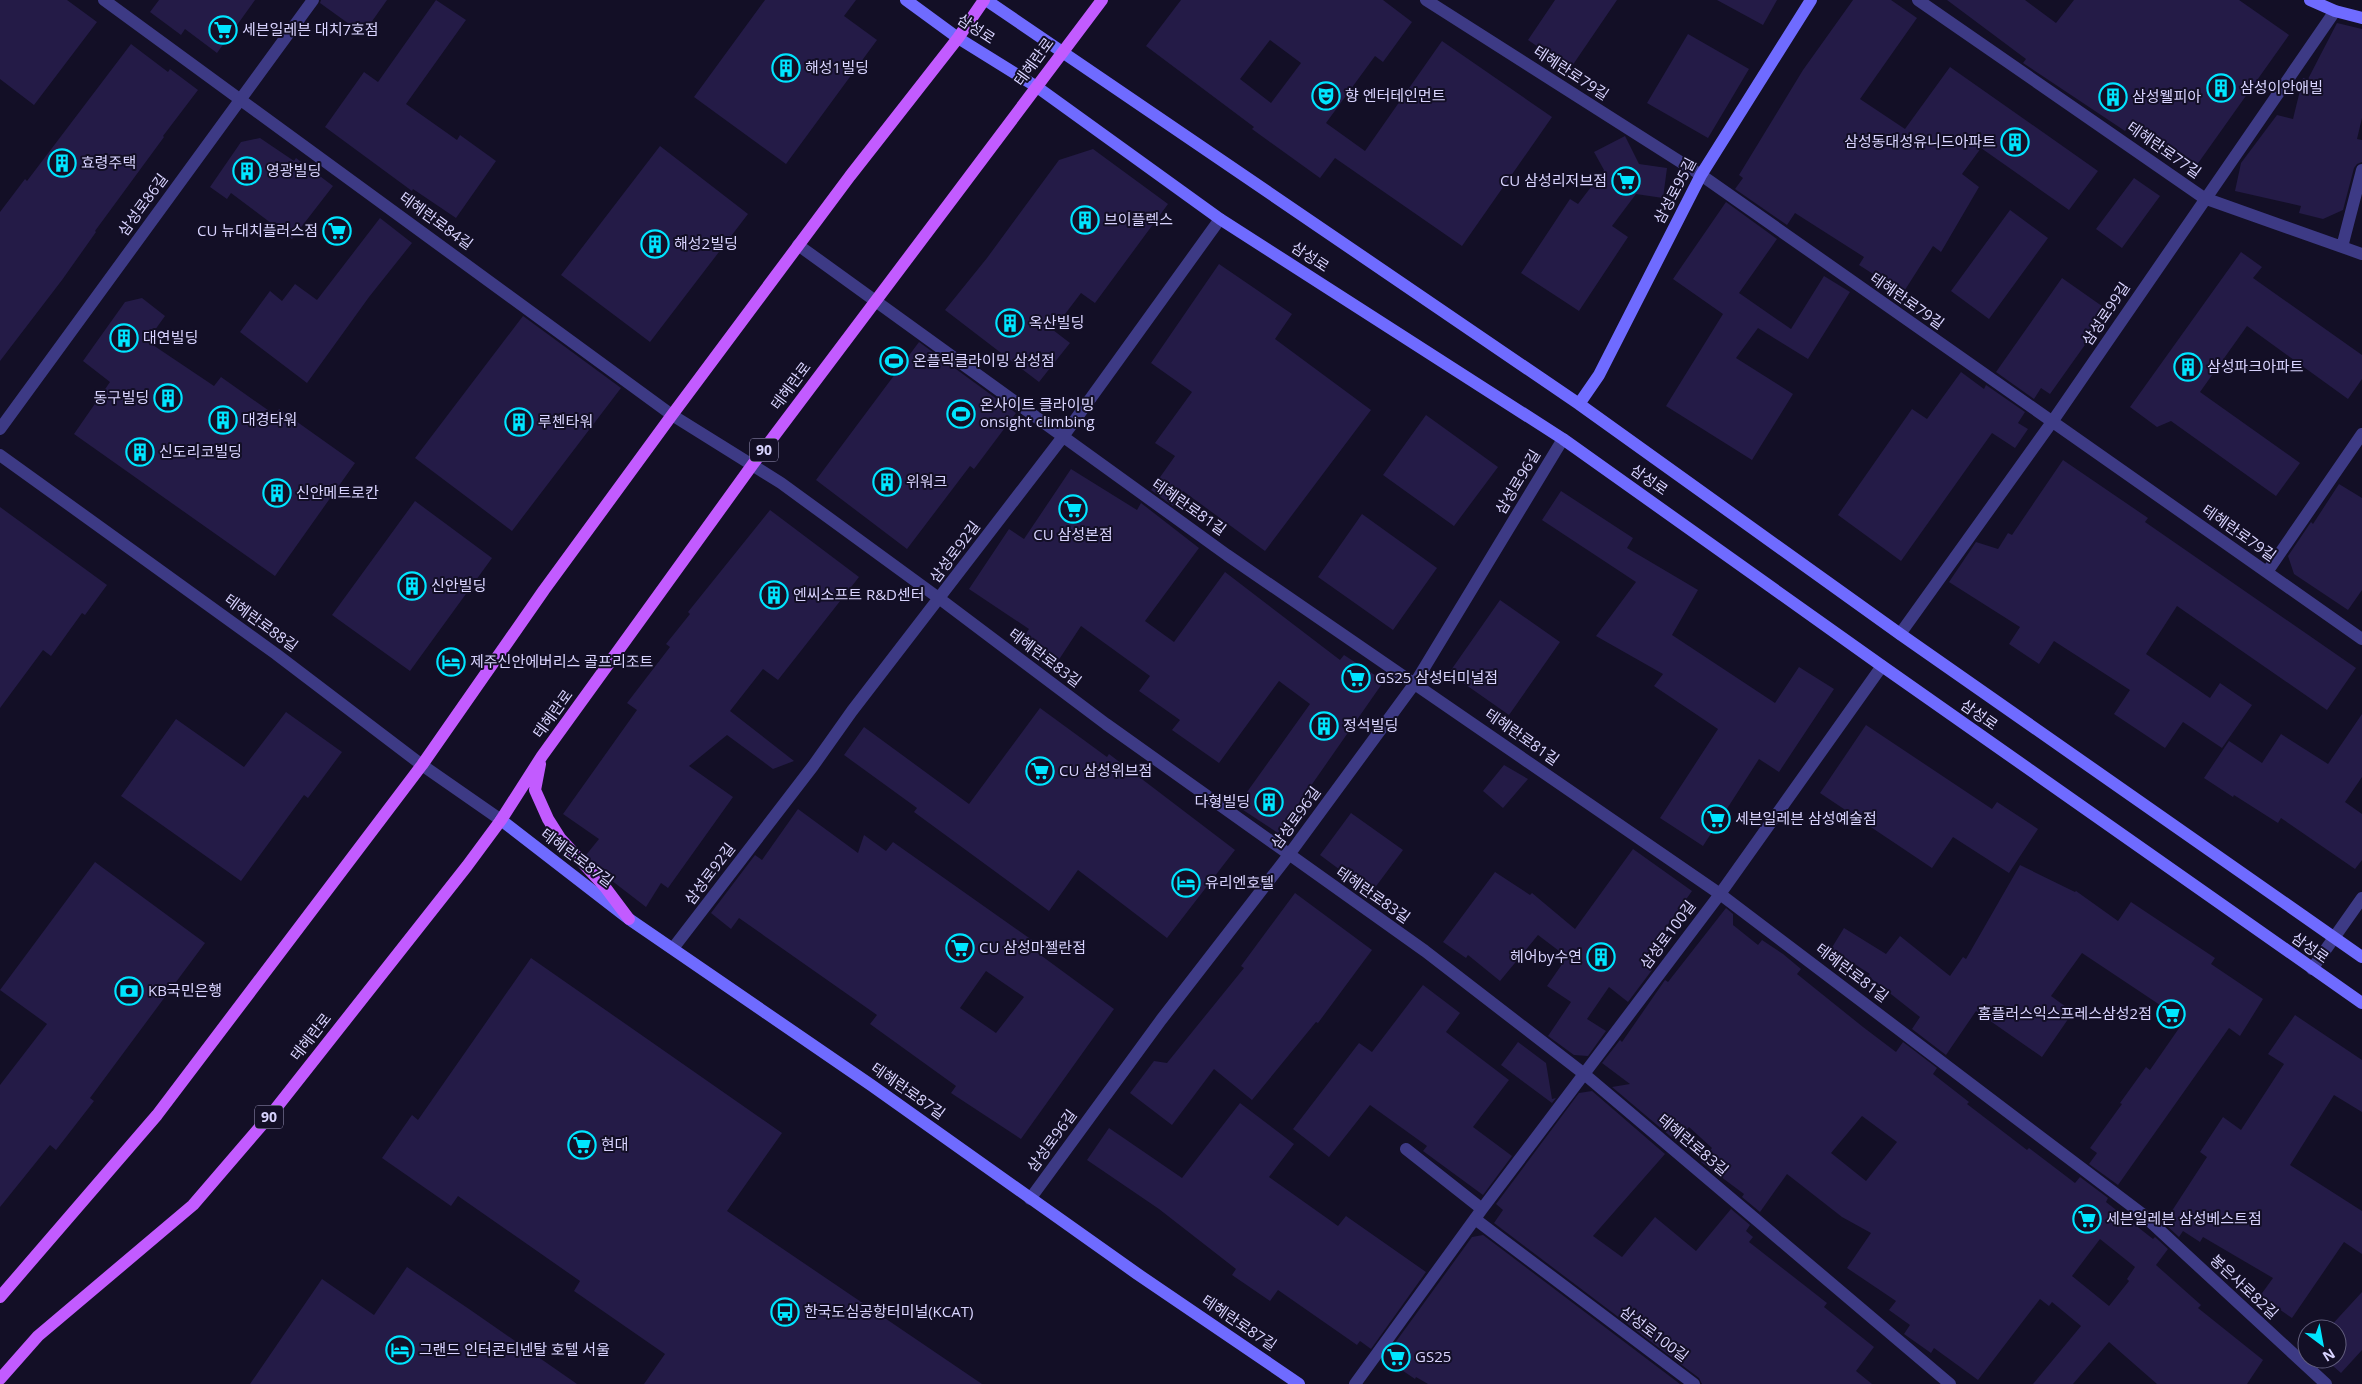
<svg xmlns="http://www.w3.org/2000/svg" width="2362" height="1384" viewBox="0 0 2362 1384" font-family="'Open Sans','Noto Sans KR',sans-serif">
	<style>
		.building { fill: #241b47; fill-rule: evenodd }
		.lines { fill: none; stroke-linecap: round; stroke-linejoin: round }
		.street { stroke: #3d3a85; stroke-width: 12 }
		.secondary { stroke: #6f6bff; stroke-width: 12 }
		.primary { stroke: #c25bff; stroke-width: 12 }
		.labels { text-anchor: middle; stroke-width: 4; stroke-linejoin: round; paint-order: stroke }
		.shield { fill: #130f26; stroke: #9e99be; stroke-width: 1 }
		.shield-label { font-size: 14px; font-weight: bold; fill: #d9d4ff }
		.street-label { font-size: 15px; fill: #d9d4ff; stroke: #130f26 }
		.poi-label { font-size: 15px; fill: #d9d4ff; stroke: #130f26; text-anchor: start }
	</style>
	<rect width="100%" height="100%" fill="#130f26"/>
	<path class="building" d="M0 0H67L97 22 34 105 0 79Z
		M159 0H255L217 53 185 29 181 35 150 12Z
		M321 0H387L363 34 320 3Z
		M436 0 466 20 406 104 457 140 460 135 496 161 456 218 413 189 412 191 325 127 364 72 378 82Z
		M765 0H856L844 16 877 40 786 164 694 97Z
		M1181 0H1383L1412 22 1383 62 1375 56 1326 123 1365 151 1442 41 1552 117 1462 246 1335 158 1320 178 1252 129 1254 127 1146 46ZM1270 40 1301 63 1271 103 1240 79Z
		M1555 0H1617L1570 69 1528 40Z
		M1717 0H1777L1763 25Z
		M1853 0H1891L1917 18 1860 99 1905 129 1950 67 2098 171 2069 210 1981 148 1962 174 1979 187 1941 252 1933 246 1903 293 1859 265 1864 257 1795 213 1787 225 1735 189 1743 178 1739 175 1803 70Z
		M1947 0H2025L2056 23 2074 0H2239L2289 35 2194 169 2130 125 2125 131 2023 63 2026 59Z
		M2337 23 2362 29V118L2357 139 2362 140V162L2357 164 2354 168 2343 210 2323 219 2299 213 2301 206 2235 191 2241 163 2277 115 2293 119 2303 78 2308 79Z
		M1688 34 1749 69 1708 138 1647 103Z
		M131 44 168 72 170 69 198 90 163 136 164 137 95 231 96 232 62 280 0 361V212L25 179 27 181Z
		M1625 136 1639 164 1667 168 1663 198 1636 194 1612 226 1628 237 1579 311 1521 273 1570 199 1578 204 1604 170 1594 152Z
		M260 138 294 161 296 158 333 186 292 239 231 193 227 199 210 187 241 142Z
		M660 146 748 214 650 342 561 275Z
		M1093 149 1168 204 1095 303 1081 293 1053 330 1070 343 1039 382 945 310 987 258 1059 160Z
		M2134 178 2160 196 2122 248 2096 229Z
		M1726 202 1777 239 1739 293 1791 329 1824 276 1850 292 1808 359 1758 328 1736 358 1793 394 1752 460 1666 406 1723 314 1673 279Z
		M2010 210 2048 238 1989 319 1951 291Z
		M380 218 412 243 369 297 307 383 240 332 270 291 282 301 295 284 317 300Z
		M2241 252 2262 267 2253 278 2362 355V379L2348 399 2247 326 2200 392 2300 463 2276 496 2171 421 2157 427 2130 407Z
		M1219 264 1292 314 1275 339 1371 410 1265 551 1183 491 1173 506 1151 490 1175 456 1155 443 1192 392 1151 363Z
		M2062 278 2109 311 2050 394 2041 388 2034 399 1996 372Z
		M142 298 165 316 147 341 214 386 221 377 275 415 279 409 355 463 275 576 74 434 110 382 83 361 125 302Z
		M523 316 621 388 512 531 415 458Z
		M919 342 1016 413 974 469 970 466 907 549 816 480Z
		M1961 372 1984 389 1986 385 2025 412 2018 423 2028 429 2015 448 1992 433 1901 561 1838 515 1912 409 1927 419Z
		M1426 415 1498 467 1454 526 1383 475Z
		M2063 460 2148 518 2145 522 2356 668 2327 710 2177 606 2146 654 2210 698 2220 683 2252 705 2222 748 2183 722 2165 748 2114 714 2130 690 2054 641 2039 664 2009 644 2020 627 1949 582 1976 542 1998 549 2008 533 2012 535Z
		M1071 469 1137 510 1141 503 1199 548 1145 621 1174 642 1225 572 1340 660 1344 655 1384 681 1278 833 1237 806 1310 704 1279 681 1219 763 1172 730 1180 720 1139 691 1150 676 1081 626 1058 661 1023 638 1029 629 969 589 1009 529 1024 539Z
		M2339 484 2362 498V590L2348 610 2294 574 2288 556 2311 522 2313 524Z
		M1561 491 1633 538 1627 548 1698 590 1672 635 1775 703 1799 667 1834 689 1779 772 1759 759 1703 846 1660 818 1718 729 1654 686 1663 674 1596 636 1636 582 1542 520Z
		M415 501 492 558 410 671 332 615Z
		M0 507 107 585 85 615 82 613 51 656 43 650 0 708Z
		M770 510 859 577 778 680 763 669 730 711 794 761 773 769 727 735 689 766 733 797 668 888 661 883 646 907 607 877 586 855 599 839 563 814 637 710 627 703 670 647 666 644 690 614 688 612Z
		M1362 514 1437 568 1393 630 1318 577Z
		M1500 600 1560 642 1509 715 1449 673Z
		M1040 708 1107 757 1109 754 1235 850 1167 938 1078 870 1049 911 914 812 917 808 844 755 864 727 969 804Z
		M286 712 342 752 308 798 304 795 241 881 121 796 176 719 244 767Z
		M2362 714V777L2345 802 2362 814V860L2355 869 2281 818 2278 823 2234 795 2233 797 2204 778 2229 741 2262 763 2281 734 2328 764Z
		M1866 725 1992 809 1997 802 2038 829 2009 873 1953 837 1932 868 1820 793Z
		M1504 765 1528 779 1503 808 1483 791Z
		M798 809 858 853 864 835 886 851 893 842 1039 945 1035 951 1114 1009 1021 1139 951 1093 956 1086 870 1024 877 1015 739 918 731 929 711 913 755 855 762 860ZM986 971 1024 997 996 1033 960 1008Z
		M1351 813 1403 850 1371 893 1320 855Z
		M1633 849 1692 891 1641 962 1652 970 1628 1002 1609 987 1587 1019 1606 1031 1588 1056 1574 1055 1548 1036 1571 1002 1547 986 1567 957 1538 935 1500 981 1468 955 1466 958 1443 942 1495 872 1530 895 1532 893 1575 929Z
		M95 862 205 943 90 1098 94 1101 56 1150 50 1145 0 1207V1085L47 1024 0 990Z
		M2020 865 2075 892 2076 891 2118 921 2131 902 2215 958 2211 964 2263 999 2240 1036 2229 1028 2118 1185 2089 1164 2097 1153 2090 1148 2122 1104 2120 1103 2146 1067 2150 1070 2184 1021 2082 953 2051 996 2073 1012 2042 1057 1976 1011 1946 1055 1912 1029 1920 1017 1868 976 1870 974 1831 949 1844 928 1886 954 1900 936 1950 976 1963 957 1966 959Z
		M1295 893 1372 950 1318 1023 1316 1022 1252 1100 1214 1069 1172 1125 1130 1093 1154 1061 1167 1063 1244 968 1241 966Z
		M1726 908 1733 914V925L1758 945 1762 940 1783 954 1801 969 1797 974 1863 1027 1896 1052 1903 1042 1937 1068 1933 1074 1969 1102 1967 1104 2027 1150 2029 1148 2075 1183 2080 1177 2108 1198 2106 1202 2153 1239 2155 1237 2168 1249 2156 1265 2201 1305 2198 1308 2263 1360 2247 1384H2157L2109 1342 2073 1384H2033L2081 1326 2052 1302 2049 1306 2040 1299 1978 1380 1934 1348 1931 1353 1904 1334 1910 1325 1889 1310 1896 1301 1847 1268 1871 1233 1842 1217 1787 1174 1760 1212 1742 1197 1744 1194 1701 1162 1712 1148 1689 1127 1676 1141 1612 1087 1630 1084 1602 1063 1620 1040 1622 1042 1665 980 1668 982ZM1862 1116 1897 1142 1866 1181 1831 1153ZM2100 1239 2135 1267 2127 1279 2129 1281 2109 1306 2072 1276Z
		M531 958 782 1133 727 1211 982 1384H644L665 1354 574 1291 580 1281 458 1196 451 1206 382 1158 412 1115 418 1120Z
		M1423 985 1460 1013 1446 1032 1509 1080 1473 1127 1512 1156 1483 1195 1423 1151 1427 1146 1370 1105 1329 1157 1293 1129 1359 1043 1372 1052Z
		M2295 1015 2362 1060V1112L2334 1095 2290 1165 2362 1211V1254L2344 1242 2292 1318 2260 1296 2273 1278 2203 1237 2200 1242 2183 1231 2179 1237 2164 1223 2207 1157 2200 1152 2223 1117 2241 1130 2284 1064 2268 1054Z
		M1518 1042 1546 1063 1552 1099 1556 1098 1552 1103 1501 1065Z
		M1592 1091 1665 1154 1593 1236 1622 1257 1655 1217 1696 1251 1731 1209 1750 1225 1746 1231 1753 1237 1749 1242 1827 1303 1824 1307 1874 1347 1856 1371 1872 1384H1702L1699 1378 1494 1223 1503 1210 1496 1204 1579 1093Z
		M1240 1103 1294 1144 1269 1177 1338 1226 1346 1216 1426 1272 1371 1349 1360 1341 1357 1345 1278 1290 1270 1301 1232 1275 1236 1269 1159 1209 1087 1160 1109 1128 1182 1178Z
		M1483 1235 1680 1384H1428L1416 1377 1415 1379 1384 1358 1472 1237Z
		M407 1267 469 1309 577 1384H250L322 1279 374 1315Z
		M2362 1292V1350L2341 1373 2325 1359H2337V1329H2328Z"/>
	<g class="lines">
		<path class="street" d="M104 0 672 415 781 483 940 599 1106 724 1425 951 1583 1073 1950 1384
			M1426 0 1701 175 2362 639
			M1918 0 2204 198 2362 254
			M798 245 1227 555 1720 894 2141 1213 2326 1384
			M2342 247 2362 170
			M0 429 313 0
			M0 455 276 654 422 765 501 820
			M2267 572 2362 434
			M1900 634 2052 422 2335 11
			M674 947 813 766 852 711 1062 438 1220 219
			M2312 969 2362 898
			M1406 1149 1482 1209
			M1030 1199 1161 1020 1288 856 1415 683 1563 439
			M1475 1219 1694 1384
			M1355 1384 1482 1209 1720 894 1882 666"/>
		<path class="secondary" d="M906 0 958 38 1037 87 1220 219 1563 439 1882 666 2362 1003
			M986 0 1579 404 1900 634 2362 957
			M2310 0 2335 11 2362 18
			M1579 404 1599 375 1701 175 1811 0
			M501 820 629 919 871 1085 1136 1273 1299 1384"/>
		<path class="primary" d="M540 764 535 790 548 819 560 838 605 887 629 919
			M0 1297 157 1115 422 765 544 590 672 415 850 176 958 38 984 0
			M0 1379 38 1336 193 1205 273 1112 467 866 501 820 542 756 753 464 1102 0"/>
	</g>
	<defs>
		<g id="supermarket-ring" transform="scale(1.4375)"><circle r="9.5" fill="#130f26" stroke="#00e5ff" stroke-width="1.5"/><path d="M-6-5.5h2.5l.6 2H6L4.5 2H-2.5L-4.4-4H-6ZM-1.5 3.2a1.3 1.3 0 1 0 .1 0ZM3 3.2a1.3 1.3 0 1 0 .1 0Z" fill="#00e5ff"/></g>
		<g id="building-ring" transform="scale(1.4375)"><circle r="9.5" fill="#130f26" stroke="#00e5ff" stroke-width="1.5"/><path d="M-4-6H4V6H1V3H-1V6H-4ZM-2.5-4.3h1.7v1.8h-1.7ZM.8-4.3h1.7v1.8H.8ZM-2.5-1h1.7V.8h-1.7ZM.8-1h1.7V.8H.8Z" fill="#00e5ff"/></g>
		<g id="theatre-ring" transform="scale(1.4375)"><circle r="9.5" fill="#130f26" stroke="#00e5ff" stroke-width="1.5"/><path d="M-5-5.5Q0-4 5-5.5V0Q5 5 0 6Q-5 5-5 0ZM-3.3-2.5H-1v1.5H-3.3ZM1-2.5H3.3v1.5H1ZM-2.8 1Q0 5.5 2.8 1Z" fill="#00e5ff"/></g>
		<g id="stadium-ring" transform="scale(1.4375)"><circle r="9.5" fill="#130f26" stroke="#00e5ff" stroke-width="1.5"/><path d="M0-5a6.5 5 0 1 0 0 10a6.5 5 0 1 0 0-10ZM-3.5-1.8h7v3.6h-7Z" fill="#00e5ff"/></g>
		<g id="hotel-ring" transform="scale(1.4375)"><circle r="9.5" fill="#130f26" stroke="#00e5ff" stroke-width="1.5"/><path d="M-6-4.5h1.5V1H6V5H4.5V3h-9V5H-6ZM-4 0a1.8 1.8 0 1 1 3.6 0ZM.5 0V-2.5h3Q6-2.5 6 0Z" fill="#00e5ff"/></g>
		<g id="bank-ring" transform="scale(1.4375)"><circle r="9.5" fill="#130f26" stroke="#00e5ff" stroke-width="1.5"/><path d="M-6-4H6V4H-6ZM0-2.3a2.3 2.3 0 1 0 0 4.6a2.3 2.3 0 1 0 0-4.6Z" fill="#00e5ff"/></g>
		<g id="bus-ring" transform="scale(1.4375)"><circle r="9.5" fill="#130f26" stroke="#00e5ff" stroke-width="1.5"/><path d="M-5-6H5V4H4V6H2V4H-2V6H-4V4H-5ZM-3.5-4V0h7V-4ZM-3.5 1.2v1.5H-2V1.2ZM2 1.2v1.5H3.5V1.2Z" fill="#00e5ff"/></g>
	</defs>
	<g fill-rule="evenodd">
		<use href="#supermarket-ring" x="223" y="30"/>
		<use href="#building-ring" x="786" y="68"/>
		<use href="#building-ring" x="2221" y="88"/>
		<use href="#theatre-ring" x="1326" y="96"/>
		<use href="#building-ring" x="2113" y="97"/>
		<use href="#building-ring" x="2015" y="142"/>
		<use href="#building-ring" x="62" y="163"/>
		<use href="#building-ring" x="247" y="171"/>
		<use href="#supermarket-ring" x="1626" y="181"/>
		<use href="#building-ring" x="1085" y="220"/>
		<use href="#supermarket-ring" x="337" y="231"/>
		<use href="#building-ring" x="655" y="244"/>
		<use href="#building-ring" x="1010" y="323"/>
		<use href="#building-ring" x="124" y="338"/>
		<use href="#stadium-ring" x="894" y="361"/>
		<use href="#building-ring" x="2188" y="367"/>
		<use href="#building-ring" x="168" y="398"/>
		<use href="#stadium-ring" x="961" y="414"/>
		<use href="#building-ring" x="223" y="420"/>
		<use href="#building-ring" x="519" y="422"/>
		<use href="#building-ring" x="140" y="452"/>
		<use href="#building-ring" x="887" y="482"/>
		<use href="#building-ring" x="277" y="493"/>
		<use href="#supermarket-ring" x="1073" y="509"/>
		<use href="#building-ring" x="412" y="586"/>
		<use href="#building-ring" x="774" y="595"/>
		<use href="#hotel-ring" x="451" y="662"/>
		<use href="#supermarket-ring" x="1356" y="678"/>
		<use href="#building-ring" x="1324" y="726"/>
		<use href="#supermarket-ring" x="1040" y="771"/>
		<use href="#building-ring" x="1269" y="802"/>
		<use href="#supermarket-ring" x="1716" y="819"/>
		<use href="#hotel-ring" x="1186" y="883"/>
		<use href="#supermarket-ring" x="960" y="948"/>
		<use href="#building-ring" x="1601" y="957"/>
		<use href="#bank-ring" x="129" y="991"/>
		<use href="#supermarket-ring" x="2171" y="1014"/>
		<use href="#supermarket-ring" x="582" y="1145"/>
		<use href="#supermarket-ring" x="2087" y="1219"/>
		<use href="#bus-ring" x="785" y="1312"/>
		<use href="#hotel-ring" x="400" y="1350"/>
		<use href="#supermarket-ring" x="1396" y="1357"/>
	</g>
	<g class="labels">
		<g class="shield">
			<rect x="750" y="438.5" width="28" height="23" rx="4"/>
			<rect x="255" y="1105.5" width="28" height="23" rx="4"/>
		</g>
		<g class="shield-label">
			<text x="764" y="455">90</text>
			<text x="269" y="1122">90</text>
		</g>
		<g class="street-label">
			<text transform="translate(976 29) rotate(33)" y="5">삼성로</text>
			<text transform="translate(1034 62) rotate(-54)" y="5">테헤란로</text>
			<text transform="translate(1571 73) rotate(33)" y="5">테헤란로79길</text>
			<text transform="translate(2164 150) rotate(35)" y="5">테헤란로77길</text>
			<text transform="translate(1675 191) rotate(-62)" y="5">삼성로95길</text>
			<text transform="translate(143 205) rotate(-54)" y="5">삼성로86길</text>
			<text transform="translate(436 221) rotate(36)" y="5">테헤란로84길</text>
			<text transform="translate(1310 257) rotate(33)" y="5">삼성로</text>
			<text transform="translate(1907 301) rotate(35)" y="5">테헤란로79길</text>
			<text transform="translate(2106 314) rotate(-56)" y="5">삼성로99길</text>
			<text transform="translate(791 386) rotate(-53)" y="5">테헤란로</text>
			<text transform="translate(1649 480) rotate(35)" y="5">삼성로</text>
			<text transform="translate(1518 482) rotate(-59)" y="5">삼성로96길</text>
			<text transform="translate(1189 507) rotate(35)" y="5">테헤란로81길</text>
			<text transform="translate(2239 533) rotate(35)" y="5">테헤란로79길</text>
			<text transform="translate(955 552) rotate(-53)" y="5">삼성로92길</text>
			<text transform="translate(261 623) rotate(36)" y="5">테헤란로88길</text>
			<text transform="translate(1045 658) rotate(37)" y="5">테헤란로83길</text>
			<text transform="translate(553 714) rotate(-54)" y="5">테헤란로</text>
			<text transform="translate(1979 715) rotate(35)" y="5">삼성로</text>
			<text transform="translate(1522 737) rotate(35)" y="5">테헤란로81길</text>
			<text transform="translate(1296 818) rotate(-54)" y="5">삼성로96길</text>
			<text transform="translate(577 858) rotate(37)" y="5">테헤란로87길</text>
			<text transform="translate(710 874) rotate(-53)" y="5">삼성로92길</text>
			<text transform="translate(1373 895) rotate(35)" y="5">테헤란로83길</text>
			<text transform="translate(1668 935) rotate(-53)" y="5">삼성로100길</text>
			<text transform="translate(2310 948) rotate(35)" y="5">삼성로</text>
			<text transform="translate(1852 973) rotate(37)" y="5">테헤란로81길</text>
			<text transform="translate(311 1037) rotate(-52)" y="5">테헤란로</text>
			<text transform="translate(908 1091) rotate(35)" y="5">테헤란로87길</text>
			<text transform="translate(1052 1141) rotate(-54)" y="5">삼성로96길</text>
			<text transform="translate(1693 1145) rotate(40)" y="5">테헤란로83길</text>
			<text transform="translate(2244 1287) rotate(43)" y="5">봉은사로82길</text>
			<text transform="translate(1239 1323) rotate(34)" y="5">테헤란로87길</text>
			<text transform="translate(1654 1334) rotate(37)" y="5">삼성로100길</text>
		</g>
		<g class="poi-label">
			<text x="242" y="35">세븐일레븐 대치7호점</text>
			<text x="805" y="73">해성1빌딩</text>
			<text x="2240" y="93">삼성이안애빌</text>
			<text x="1345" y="101">향 엔터테인먼트</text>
			<text x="2132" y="102">삼성웰피아</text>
			<text x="1996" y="147" text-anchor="end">삼성동대성유니드아파트</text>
			<text x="81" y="168">효령주택</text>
			<text x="266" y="176">영광빌딩</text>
			<text x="1607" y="186" text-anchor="end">CU 삼성리저브점</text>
			<text x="1104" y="225">브이플렉스</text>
			<text x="318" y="236" text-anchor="end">CU 뉴대치플러스점</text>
			<text x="674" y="249">해성2빌딩</text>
			<text x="1029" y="328">옥산빌딩</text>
			<text x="143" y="343">대연빌딩</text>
			<text x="913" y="366">온플릭클라이밍 삼성점</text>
			<text x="2207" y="372">삼성파크아파트</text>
			<text x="149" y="403" text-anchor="end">동구빌딩</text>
			<text x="980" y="410">온사이트 클라이밍<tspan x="980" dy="17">onsight climbing</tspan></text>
			<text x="242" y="425">대경타워</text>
			<text x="538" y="427">루첸타워</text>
			<text x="159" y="457">신도리코빌딩</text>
			<text x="906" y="487">위워크</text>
			<text x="296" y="498">신안메트로칸</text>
			<text x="1073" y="540" text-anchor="middle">CU 삼성본점</text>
			<text x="431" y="591">신안빌딩</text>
			<text x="793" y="600">엔씨소프트 R&amp;D센터</text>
			<text x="470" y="667">제주신안에버리스 골프리조트</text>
			<text x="1375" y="683">GS25 삼성터미널점</text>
			<text x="1343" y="731">정석빌딩</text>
			<text x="1059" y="776">CU 삼성위브점</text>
			<text x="1250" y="807" text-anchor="end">다형빌딩</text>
			<text x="1735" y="824">세븐일레븐 삼성예술점</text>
			<text x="1205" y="888">유리엔호텔</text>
			<text x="979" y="953">CU 삼성마젤란점</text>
			<text x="1582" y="962" text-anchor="end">헤어by수연</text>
			<text x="148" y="996">KB국민은행</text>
			<text x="2152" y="1019" text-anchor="end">홈플러스익스프레스삼성2점</text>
			<text x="601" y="1150">현대</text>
			<text x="2106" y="1224">세븐일레븐 삼성베스트점</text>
			<text x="804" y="1317">한국도심공항터미널(KCAT)</text>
			<text x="419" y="1355">그랜드 인터콘티넨탈 호텔 서울</text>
			<text x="1415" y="1362">GS25</text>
		</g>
	</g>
	<g transform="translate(2322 1344) rotate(148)"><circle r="24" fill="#130f26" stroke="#625e7d"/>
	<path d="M0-4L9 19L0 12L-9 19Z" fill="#00e5ff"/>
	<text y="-8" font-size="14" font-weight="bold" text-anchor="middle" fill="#d9d4ff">N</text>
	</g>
</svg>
